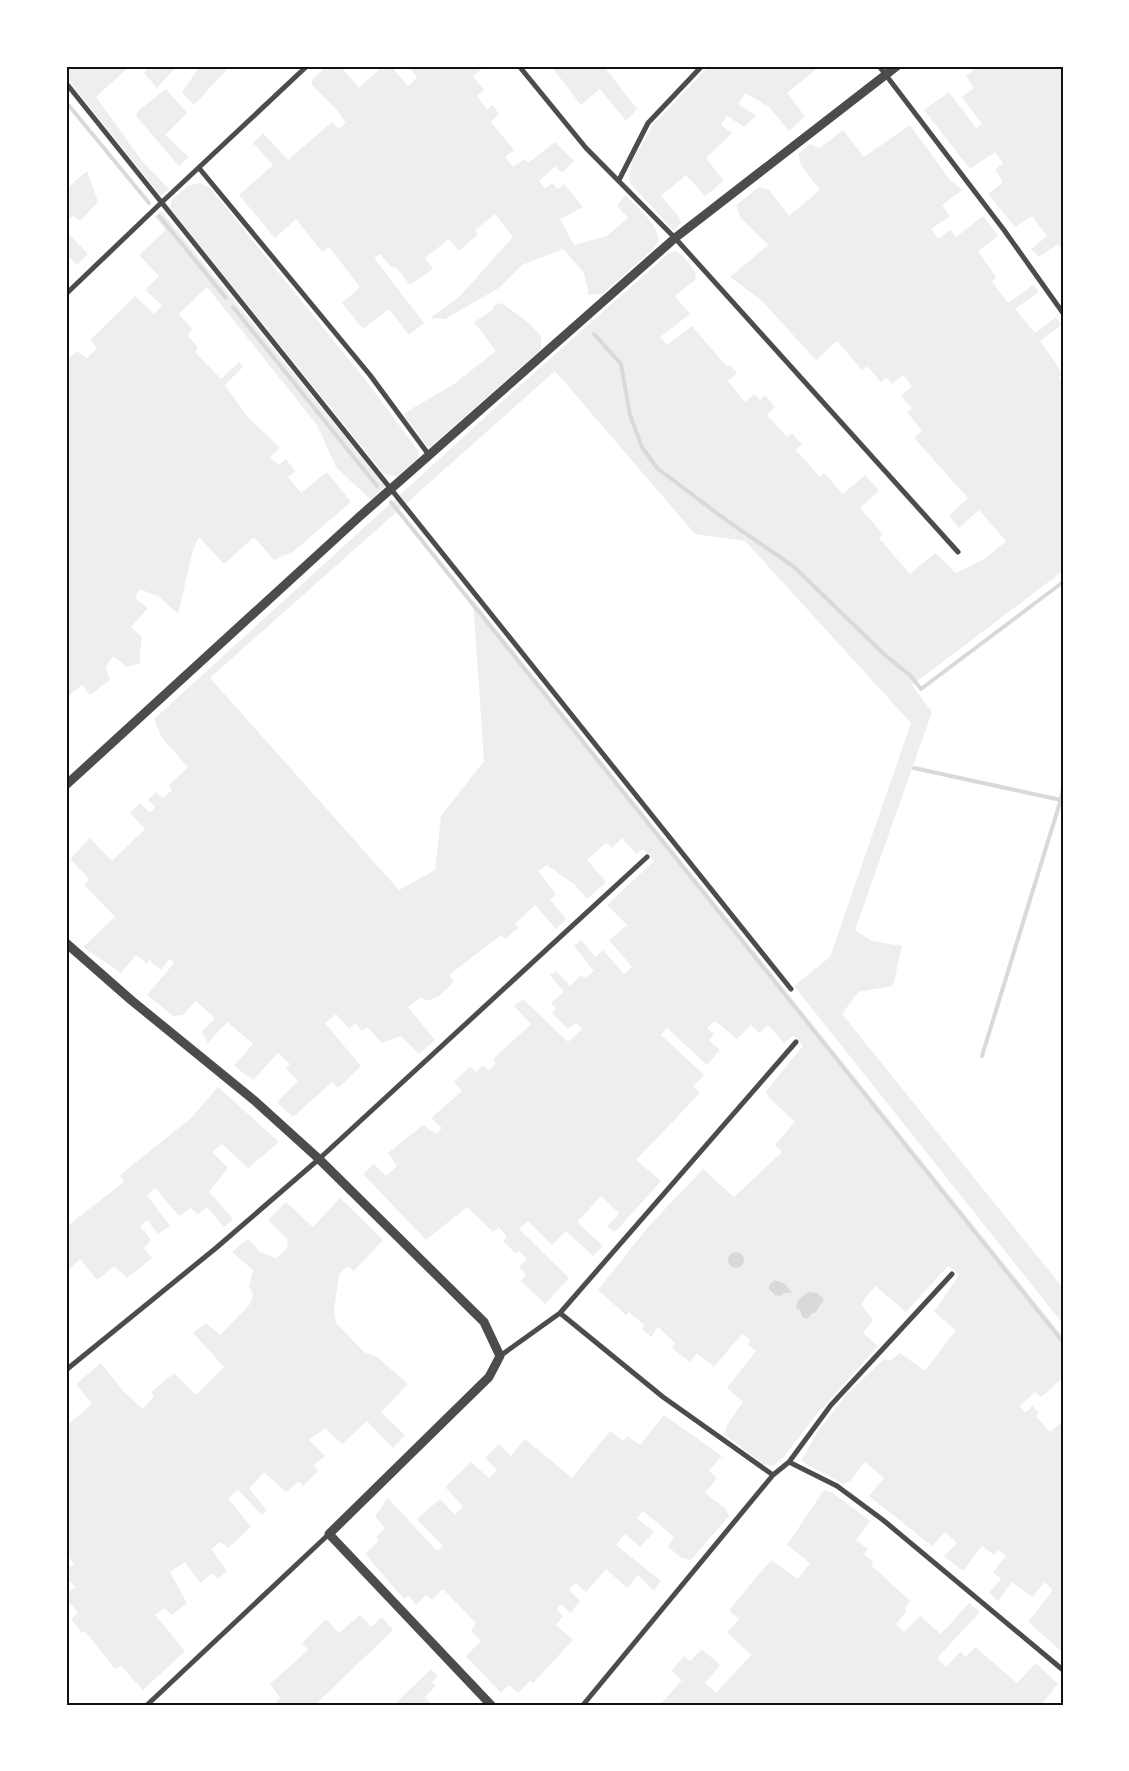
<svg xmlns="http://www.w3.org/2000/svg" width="1129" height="1771" viewBox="0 0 1129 1771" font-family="Roboto,sans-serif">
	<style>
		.green { fill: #eee }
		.water { fill: #d9d9d9 }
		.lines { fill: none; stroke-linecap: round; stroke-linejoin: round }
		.stream { stroke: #d9d9d9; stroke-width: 4 }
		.minor { stroke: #4c4c4c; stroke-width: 5 }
		.tertiary { stroke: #4c4c4c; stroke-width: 9 }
		.neatline { fill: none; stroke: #111; stroke-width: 2 }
	</style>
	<rect width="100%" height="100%" fill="#fff"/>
	<path class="green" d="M66 66H130L96 97 142 161 169 189 161 196 66 77Z
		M146 66H177L157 88 144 73 148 69Z
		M195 66H230L194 105 182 92 198 69Z
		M327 66H340L359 88 383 66H391L408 86 417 78 408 66H485L473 76 484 90 477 96 487 109 493 105 499 114 491 122 514 150 505 157 513 167 524 159 528 163 555 142 574 161 562 173 555 166 539 181 545 189 552 183 558 189 564 184 583 207 560 219 574 245 607 236 628 218 617 206 625 195C638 208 657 222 659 241L651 251 602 294 589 295 584 273 563 249 522 265 499 288 445 319 430 318 459 297 513 237 495 214 475 230 478 234 459 251 449 239 425 258 433 269 410 285 395 266 392 268 380 254 374 258 424 323 409 335 389 309 363 329 342 303 360 287 329 247 322 252 296 219 275 238 239 195 273 165 253 143 263 133 288 160 332 122 339 129 346 123 336 109 312 85V80Z
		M551 66H609L606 69 637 109 626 121 600 89 581 105Z
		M709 66H820L787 93 805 116 789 131 769 107 745 93 738 104 756 116 744 127 727 116 721 125 732 133 706 158 724 181 705 196 686 175 661 196 679 217 681 223 674 231 629 182 632 162 653 125Z
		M978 66H1063V250L1058 244 1039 257 1031 249 1047 236 1032 216 1015 227 988 194 1003 182 995 170 1003 163 995 152 970 169 924 110 949 92 976 128 982 124 962 97 974 88 966 76Z
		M166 89 187 113 165 135 189 157 179 166 136 116 139 110Z
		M910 125 950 180 962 190 942 205 950 216 931 229 938 239 950 230 956 237 983 216 998 236 978 251 996 277 992 282 1008 303 1033 285 1039 292 1015 309 1035 333 1056 317 1061 325 1040 341 1063 374 1059 378 1063 383V571L912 685 932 712 855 930 872 941 902 946 893 986 858 992 842 1014 1063 1288V1324L794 986 830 957 911 723 745 541 695 534 555 371 210 678 399 890 435 870 441 816 484 761 473 600 1063 1337V1378L1041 1397 1035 1392 1020 1406 1025 1413 1033 1406 1039 1413 1036 1416 1050 1432 1063 1421V1653L1028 1622 1053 1590 1045 1582 1032 1597 1012 1582 998 1601 989 1593 1001 1579 993 1572 1006 1556 998 1550 994 1555 982 1546 963 1571 944 1556 957 1543 945 1532 932 1546 869 1496 884 1478 865 1462 850 1481 843 1484 801 1461 818 1431 847 1394 884 1359 890 1361 900 1353 925 1371 956 1330 934 1312 959 1275 955 1271 948 1266 906 1312 875 1286 861 1304 873 1320 863 1333 878 1346 816 1415 783 1458 773 1466 763 1464 724 1434 729 1422 743 1402 727 1388 756 1351 748 1345 750 1340 742 1334 714 1367 697 1353 690 1362 672 1348 675 1343 658 1327 651 1337 642 1329 644 1325 629 1312 626 1315 598 1290 648 1227 703 1169 734 1197 782 1152 775 1145 795 1122 770 1099 766 1091 803 1046 794 1035 784 1043 768 1025 759 1033 751 1025 737 1039 715 1021 707 1028 714 1034 709 1040 720 1050 707 1065 667 1028 661 1035 704 1075 693 1086 700 1093 636 1160 661 1181 615 1232 607 1227 619 1213 601 1196 577 1222 603 1246 593 1256 566 1231 552 1245 528 1221 519 1229 569 1278 545 1304 521 1281 526 1275 519 1267 527 1259 519 1251 516 1254 503 1241 507 1237 499 1227 493 1232 467 1207 426 1240 363 1174 374 1164 386 1176 397 1166 388 1153 423 1125 436 1134 442 1128 431 1118 462 1091 454 1082 470 1067 476 1072 483 1065 489 1071 496 1063 493 1059 531 1024 514 1006 523 999 568 1042 582 1029 576 1023 568 1029 552 1013 556 1009 551 1003 564 992 550 975 556 971 570 986 581 975 585 978 594 971 574 946 581 940 595 957 603 950 624 974 632 967 609 940 627 925 607 905 654 861 643 849 636 854 622 838 612 848 606 843 587 860 606 882 587 899 575 885 547 865 538 871 556 894 550 900 566 919 556 929 535 905 515 924 518 928 505 939 501 935 449 975 454 982 438 997 426 1001 421 997 408 1007 435 1040 419 1054 401 1036 382 1043 367 1027 362 1031 356 1023 349 1029 336 1014 325 1023 361 1066 338 1088 332 1082 293 1117 277 1102 298 1081 286 1069 290 1064 278 1053 253 1080 234 1066 253 1044 227 1022 208 1043 202 1032 215 1018 196 1001 183 1015 173 1016 147 995 174 963 169 959 161 970 149 960 147 964 136 955 121 973 83 947 115 917 84 885 89 879 70 859 90 838 112 861 145 829 130 813 140 803 150 813 155 807 148 800 156 792 163 798 172 790 169 785 188 767 162 738 154 719 526 380 669 253 676 251 685 258 696 273 695 280 675 296 690 314 660 337 667 345 692 326 727 367 730 365 737 373 728 381 745 402 754 394 760 400 765 395 775 407 767 415 787 437 792 433 802 445 796 450 820 477 824 473 843 494 865 475 879 490 860 508 883 534 879 538 910 574 935 553 956 573 986 558 1006 541 979 510 959 528 949 516 968 498 914 438 922 431 907 412 912 408 901 396 912 386 903 375 892 384 886 377 881 382 867 366 862 370 837 341 816 360 761 300 730 277 768 245 740 217 736 205 759 187 769 190 789 216 820 190 801 165 798 154 810 144 820 148 843 130 864 157Z
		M87 171 98 202 80 221 73 216 66 223V189Z
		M199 183 210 188 364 378 419 452 418 458 397 476 384 474 170 208 172 199 188 186Z
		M161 211 385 486 371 500 336 467 317 425 207 287 179 314 192 329 188 336 198 347 195 352 221 379 239 362 243 367 225 385 247 416 280 448 270 457 279 465 286 459 295 471 288 477 301 493 327 472 351 502 294 551 274 560 254 537 224 564 199 537 193 550 178 614 158 596 139 589 135 598 148 608 131 627 142 637 140 651V663L127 667 113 656 106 667 110 680 90 695 82 685 66 698V361L77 351 87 358 97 348 90 340 135 296 154 314 162 305 145 290 159 276 139 255 166 230 155 217Z
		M66 231 88 254 77 265 66 254Z
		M502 303 530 324 541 336V349L429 448 403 414 454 384 496 351 474 322 494 309 492 306Z
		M218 1087 279 1142 248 1168 222 1144 212 1152 228 1168 209 1192 233 1219 224 1227 207 1207 198 1215 191 1208 179 1216 155 1188 147 1195 170 1226 158 1234 147 1220 140 1226 151 1240 144 1248 152 1258 127 1278 114 1266 97 1280 80 1259 66 1272V1227L124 1182 120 1175 191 1118Z
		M340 1198 383 1240 354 1271 347 1266 339 1275 334 1309 336 1323 364 1352 377 1357 408 1384 381 1412 405 1435 393 1448 367 1421 342 1444 325 1428 309 1440 325 1456 314 1465 318 1471 303 1486 299 1481 286 1492 264 1472 249 1489 267 1510 262 1515 238 1490 228 1498 251 1527 228 1548 221 1542 211 1549 227 1571 218 1579 212 1573 200 1583 185 1562 170 1572 187 1603 172 1615 164 1608 155 1615 185 1651 143 1690 121 1666 115 1669 85 1631 82 1633 71 1619 78 1613 71 1604 66 1608V1595L75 1587 66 1577V1570L74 1564 68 1556 66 1557V1426L92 1404 76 1384 101 1363 123 1391 143 1409 154 1396 151 1392 174 1373 196 1395 224 1367 193 1333 206 1323 220 1335 250 1304 253 1294 249 1287 253 1270 232 1252 248 1239 260 1252 276 1258 288 1248 287 1239 268 1220 286 1202 313 1227Z
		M664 1415 722 1456 709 1471 717 1478 705 1493 725 1508 729 1516 691 1560 682 1558 668 1547 674 1537 643 1511 637 1518 654 1532 640 1547 625 1534 616 1545 661 1581 654 1591 638 1575 627 1588 606 1569 586 1592 575 1583 569 1590 580 1601 570 1613 561 1604 557 1609 563 1616 556 1625 573 1640 533 1683 530 1681 518 1693 509 1685 501 1693 466 1656 481 1641 471 1631 476 1623 443 1589 432 1600 426 1595 416 1605 409 1596 404 1599 365 1554 379 1541 376 1537 385 1528 375 1516 388 1498 437 1551 443 1546 417 1519 440 1499 455 1515 463 1506 445 1487 471 1462 489 1478 497 1470 485 1458 499 1444 511 1456 525 1439 572 1478 610 1431 623 1441 627 1436 640 1445Z
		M824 1490 833 1493 870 1521 856 1540 868 1549 864 1554 873 1562 871 1565 910 1601 905 1608 906 1612 896 1624 904 1632 920 1616 941 1634 969 1603 980 1612 937 1658 946 1667 960 1652 966 1657 975 1647 1017 1683 1036 1663 1058 1684 1041 1705H660L682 1680 671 1671 684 1656 690 1661 702 1649 720 1665 705 1683 716 1693 751 1655 727 1632 739 1619 729 1610 771 1560 798 1579 810 1563 787 1545Z
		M360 1615 371 1627 382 1617 393 1630 315 1705H273L280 1698 270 1684 308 1650 302 1643 326 1619 339 1633Z
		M431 1669 438 1676 432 1682 436 1686 425 1697 433 1705H396L395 1704Z"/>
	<path class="water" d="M728 1260a8 8 0 1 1 16 0a8 8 0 1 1-16 0Z
		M775 1280 785 1284 792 1293H783L780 1296 775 1295 769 1289 770 1284Z
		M808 1292 817 1293 824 1299 816 1312 811 1314 807 1319 802 1317 800 1310 796 1309 797 1301Z"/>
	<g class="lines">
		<path class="stream" d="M66 102 149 203
			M159 216 226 298
			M233 307 377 486
			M594 334 621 364 630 415 642 447 657 468 726 520 793 566 886 656 911 676 921 689 1063 582
			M391 502 1063 1342
			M914 768 1061 800
			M982 1056 1061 799 1063 787"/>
		<path class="minor" d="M519 66 586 148 675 238 958 552
			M879 66 1004 230 1063 313
			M66 83 791 989
			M199 168 370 375 429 455
			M619 180 648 123 702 66
			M66 294 161 203 307 66
			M560 1313 663 1397 773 1475
			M500 1356 560 1313 796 1042
			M66 1370 216 1248 319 1159 647 857
			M789 1462 837 1486 883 1520 1063 1670
			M147 1705 329 1534
			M583 1705 773 1475 789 1462 831 1405 952 1274"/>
		<path class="tertiary" d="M66 785 359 517 675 238 897 66
			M66 943 131 1000 255 1101 319 1159 484 1322 500 1356 489 1377 329 1534 491 1705"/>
	</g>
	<rect width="1129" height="1771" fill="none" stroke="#ffffff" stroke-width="135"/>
	<rect x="68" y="68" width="994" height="1636" class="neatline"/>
</svg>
